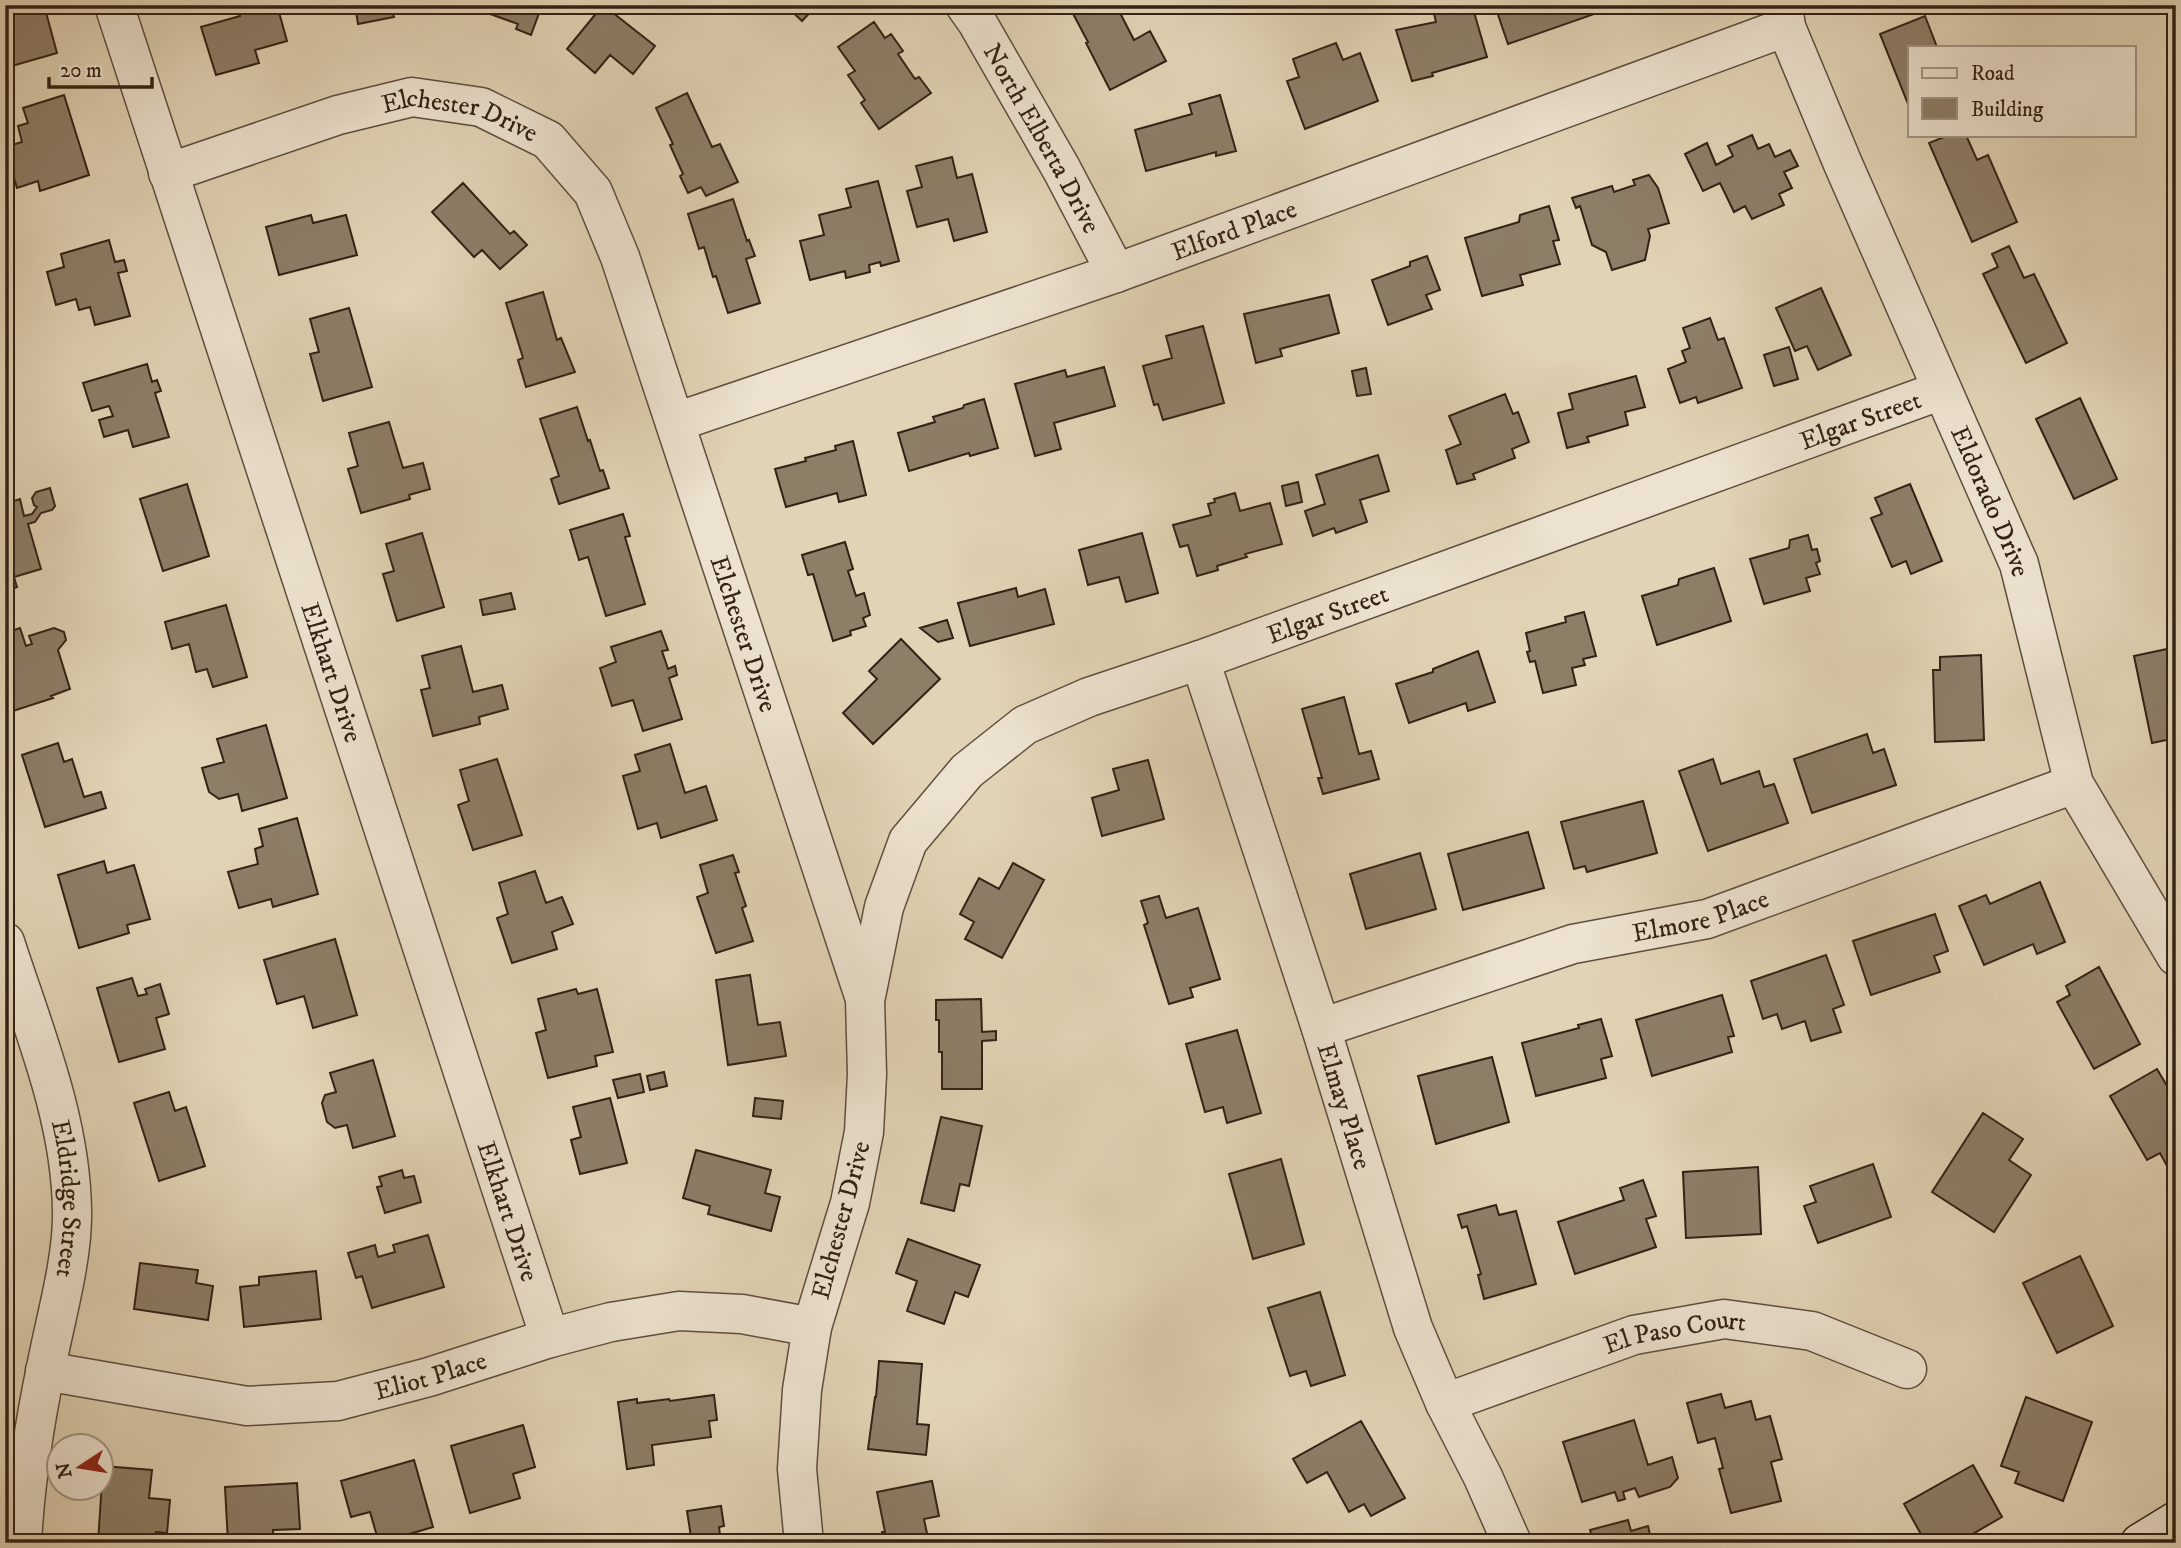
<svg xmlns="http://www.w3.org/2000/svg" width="2181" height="1548" viewBox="0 0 2181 1548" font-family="'IM FELL DW Pica',serif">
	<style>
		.building { fill: #8d7e68; stroke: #322215; stroke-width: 2 }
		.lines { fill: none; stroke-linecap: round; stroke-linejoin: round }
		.minor-casing { stroke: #5e4e3d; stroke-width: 41 }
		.secondary-casing { stroke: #322215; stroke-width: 41 }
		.minor { stroke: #ece2cf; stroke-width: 38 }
		.secondary { stroke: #ece2cf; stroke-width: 38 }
		.labels { text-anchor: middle; stroke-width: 5; stroke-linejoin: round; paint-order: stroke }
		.street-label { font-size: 26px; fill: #322215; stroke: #ece2cf }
	</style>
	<rect width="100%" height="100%" fill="#e1d3b5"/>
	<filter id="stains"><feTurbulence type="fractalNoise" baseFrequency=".00286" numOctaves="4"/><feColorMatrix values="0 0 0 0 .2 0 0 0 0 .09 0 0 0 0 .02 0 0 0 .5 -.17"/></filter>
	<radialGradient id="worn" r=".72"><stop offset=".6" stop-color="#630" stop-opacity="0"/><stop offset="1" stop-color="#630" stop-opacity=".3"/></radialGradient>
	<path class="building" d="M5 5H44L57 53 5 68Z
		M262 5H277L287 41 255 50 259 63 216 75 201 27 240 16V12Z
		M355 5H391L394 17 358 24Z
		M465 5H542L531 35 516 29 518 24Z
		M603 5 655 46 633 74 610 55 595 73 567 49Z
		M785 5H817L802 21Z
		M1075 5H1116L1134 40 1150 31 1166 61 1110 90 1086 43 1088 42 1070 8Z
		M1432 5H1472L1487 57 1432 73 1433 76 1412 81 1396 30 1436 22Z
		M1597 5 1600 12 1508 44 1495 6Z
		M1925 16 1937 47H1910V109L1880 34Z
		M874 22 885 38 891 34 903 51 898 54 915 79 919 77 931 93 879 129 861 103 865 100 848 75 855 71 838 47Z
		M1336 43 1343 60 1360 53 1378 101 1305 129 1287 81 1299 77 1293 59Z
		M687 93 712 147 720 144 738 182 706 196 701 187 688 193 680 176 683 174 670 145 673 144 656 108Z
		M64 95 89 175 40 191 38 181 17 188 5 147 22 142 18 126 28 123 23 108Z
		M1220 95 1236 151 1216 156V152L1146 171 1135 130 1192 114 1189 104Z
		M1752 135 1758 149 1769 144 1775 157 1790 150 1798 166 1784 172 1792 188 1779 194 1784 205 1752 219 1745 206 1734 212 1720 183 1703 191 1685 154 1707 143 1716 165 1733 156 1728 146Z
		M1949 135H1966L1977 160 1988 155 2017 222 1972 242 1929 143Z
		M952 157 957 178 972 174 987 232 954 241 948 219 917 227 907 191 922 187 916 166Z
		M1649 175 1658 188 1669 223 1648 229 1650 236 1645 260 1612 270 1606 252 1592 245 1580 206 1576 208 1572 198 1612 186 1614 192 1635 185 1633 180Z
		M878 181 899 261 881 266 880 262 869 265 870 272 846 278 845 271 810 280 800 241 824 235 819 215 851 207 846 189Z
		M463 183 510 234 514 231 527 245 500 269 482 250 474 257 432 212Z
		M733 199 747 241 749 240 755 256 746 259 760 303 728 313 716 276 713 277 704 247 699 249 688 214Z
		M1549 206 1559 240 1553 241 1560 264 1520 275 1523 285 1482 296 1465 238 1519 222 1520 215Z
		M311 215 313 223 346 215 357 255 279 275 266 227Z
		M109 240 115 262 124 260 127 271 118 273 130 316 95 325 90 307 79 310 76 299 56 305 47 272 64 267 61 254Z
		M2009 246 2024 278 2034 274 2067 343 2026 363 1983 274 1998 267 1992 254Z
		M1427 256 1440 290 1426 295 1432 309 1388 325 1372 280 1410 266V262Z
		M1821 288 1851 355 1818 370 1807 346 1795 351 1776 308Z
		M543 292 557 340 561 338 575 372 526 387 518 360 523 358 506 303Z
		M1329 295 1339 333 1280 349 1282 356 1256 363 1244 314Z
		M349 308 372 387 323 401 310 354 319 352 310 319Z
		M1710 318 1718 340 1724 338 1742 388 1698 403 1696 397 1680 403 1668 369 1686 362 1682 351 1690 348 1683 328Z
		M1203 326 1224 403 1163 420 1158 404 1154 405 1143 366 1172 358 1166 336Z
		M1789 347 1798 379 1774 386 1764 355Z
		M147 364 152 382 157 380 161 391 155 393 169 437 133 447 128 430 104 437 99 420 113 416 109 406 92 411 83 383Z
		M1104 367 1115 406 1054 423 1061 449 1035 456 1015 384 1065 370 1067 377Z
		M1366 368 1371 394 1357 396 1352 371Z
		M1636 376 1645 407 1625 412 1628 425 1587 437 1589 442 1567 448 1558 413 1573 409 1569 394Z
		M1505 394 1513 414 1518 412 1529 442 1512 449 1515 458 1473 474 1475 479 1457 484 1446 450 1461 444 1449 416Z
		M2080 398 2117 479 2074 499 2036 419Z
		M984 399 998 448 970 456 969 453 909 471 898 433 935 422 933 417 963 408 964 405Z
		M577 407 588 441 590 440 600 471 603 470 609 488 559 504 551 479 559 476 540 419Z
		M389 422 403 468 423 463 430 489 409 495 410 499 361 513 348 469 358 466 349 433Z
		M853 441 866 495 839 502 837 493 786 507 775 469 806 461 805 458 836 450 835 446Z
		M1378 455 1389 491 1360 500 1367 522 1336 533 1334 528 1313 536 1305 511 1325 504 1316 475Z
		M1298 482 1302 502 1286 506 1282 486Z
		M187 484 209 556 163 571 140 499Z
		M1910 484 1942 561 1911 574 1906 561 1892 567 1871 518 1882 514 1875 498Z
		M50 488 55 506 52 510 41 513 35 522 28 524 41 569 14 577 17 587 5 591V504L20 499 24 516 32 514 37 507 34 505 32 498 36 492Z
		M1235 493 1240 511 1270 503 1282 544 1245 554 1247 557 1217 566 1218 570 1197 576 1188 545 1180 547 1173 525 1211 515 1208 504 1215 502 1214 499Z
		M623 514 630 536 625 537 645 604 606 616 588 557 579 560 570 530Z
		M422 533 444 607 397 621 383 574 394 571 386 544Z
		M1142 533 1158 593 1126 602 1119 577 1088 585 1079 550Z
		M1808 535 1812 550 1817 549 1820 561 1816 563 1820 574 1806 578 1810 591 1764 604 1750 559 1789 548 1790 540Z
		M845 542 853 569 848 571 856 596 864 593 870 615 863 618 866 626 850 631 851 635 833 641 813 574 808 575 802 555Z
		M1714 568 1731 621 1657 645 1642 596 1678 585 1679 579Z
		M1016 588 1018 597 1045 589 1054 624 970 646 958 603Z
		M511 593 515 609 483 615 480 600Z
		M226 605 247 677 213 687 207 669 196 672 189 644 172 649 165 622Z
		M1584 612 1596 656 1583 659 1585 665 1572 668 1576 685 1543 693 1535 661 1530 662 1527 652 1530 651 1526 633 1566 622 1565 617Z
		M947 620 953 638 938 642 920 628Z
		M20 628 26 646 32 644 29 636 54 628 64 632 66 640 58 650 70 689 51 696 53 698 7 713 5 633Z
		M661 631 668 650 662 651 668 669 675 666 677 675 669 678 682 719 643 731 633 700 612 706 600 668 616 662 611 647Z
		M901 639 940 679 873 744 843 713 877 679 869 671Z
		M461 646 473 692 502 685 508 709 479 717 480 724 433 736 421 690 430 688 422 656Z
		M2176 647V738L2152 743 2134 656Z
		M1478 651 1495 702 1468 711 1466 703 1409 723 1396 684 1433 672V669Z
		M1981 655 1984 740 1935 742 1933 670H1940V657Z
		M1344 697 1359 754 1371 751 1379 779 1323 794 1318 778H1322L1302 709Z
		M266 725 287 798 242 811 238 794 219 799 209 792 202 768 224 762 217 739Z
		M1867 734 1873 753 1884 749 1896 785 1812 813 1794 759Z
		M58 743 64 762 72 759 84 797 101 792 106 808 45 827 22 755Z
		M670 744 685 793 706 786 717 820 661 838 657 823 638 829 623 776 640 771 635 755Z
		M497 759 522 835 473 850 458 805 469 801 460 770Z
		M1713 759 1721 784 1759 771 1764 787 1774 784 1788 823 1708 851 1679 771Z
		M1148 760 1164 819 1102 836 1092 798 1119 790 1113 769Z
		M1643 801 1657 853 1587 872 1585 866 1574 869 1561 822Z
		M297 818 318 894 273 907 271 899 239 908 228 872 258 864 255 849 263 846 259 829Z
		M1528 832 1544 888 1463 910 1448 854Z
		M1420 853 1436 909 1366 929 1350 874Z
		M733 855 739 872 735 873 746 906 742 908 753 941 716 953 697 897 708 893 700 865Z
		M104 861 107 873 134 865 150 919 127 925 129 933 79 948 58 875Z
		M1013 863 1044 880 1002 958 965 939 974 922 960 914 979 878 999 889Z
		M535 871 546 903 562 897 573 924 552 932 557 949 512 963 497 918 508 914 499 883Z
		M2040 882 2065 942 2037 954 2033 944 1984 965 1959 906 1986 895 1990 904Z
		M1159 896 1166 918 1198 908 1220 979 1190 988 1193 997 1169 1004 1144 925 1148 923 1141 901Z
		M1935 914 1948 951 1934 956 1940 972 1871 995 1853 941Z
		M335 939 357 1015 313 1028 304 996 277 1004 264 960Z
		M1826 955 1844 1005 1833 1009 1841 1032 1811 1041 1805 1021 1782 1029 1777 1014 1763 1019 1751 981Z
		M2099 967 2140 1044 2094 1069 2057 1002 2070 995 2066 986Z
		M750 975 758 1025 780 1022 786 1056 728 1065 716 980Z
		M132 978 138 996 147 994 145 989 160 984 169 1014 156 1018 165 1049 119 1062 97 988Z
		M576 989 578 994 597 989 613 1052 595 1056 597 1066 548 1078 536 1033 546 1030 538 999Z
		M1722 995 1734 1036 1728 1037 1732 1052 1652 1076 1636 1020Z
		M981 999 982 1032 996 1031V1040L982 1041V1089H942V1052H939V1020H936V1000Z
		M1601 1019 1612 1056 1601 1059 1606 1078 1536 1096 1522 1043 1579 1028 1578 1025Z
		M1237 1030 1261 1113 1227 1123 1223 1107 1205 1112 1186 1044Z
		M1492 1057 1509 1122 1436 1144 1418 1076Z
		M373 1060 395 1136 353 1148 347 1125 335 1128 327 1122 322 1103 325 1095 336 1092 330 1073Z
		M2157 1069 2176 1101V1161L2167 1166 2160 1153 2147 1160 2110 1096Z
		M664 1072 667 1086 650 1090 647 1076Z
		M640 1074 644 1092 618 1098 613 1080Z
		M169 1092 175 1111 186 1107 205 1166 159 1181 134 1103Z
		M610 1098 627 1163 580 1174 571 1140 581 1137 573 1107Z
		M755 1098 783 1101 781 1119 753 1116Z
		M1983 1113 2023 1139 2009 1160 2031 1175 1994 1232 1932 1192Z
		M941 1117 982 1126 969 1186 960 1184 954 1211 921 1203Z
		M696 1150 771 1170 765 1193 780 1197 771 1231 708 1214 710 1206 683 1198Z
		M1281 1159 1304 1244 1253 1259 1229 1174Z
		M1873 1164 1891 1217 1818 1243 1804 1206 1816 1202 1810 1186Z
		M1758 1167 1761 1234 1686 1238 1683 1172Z
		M402 1170 404 1178 414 1176 421 1202 385 1213 377 1187 382 1186 379 1177Z
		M1643 1180 1656 1216 1646 1219 1656 1247 1575 1274 1558 1222 1624 1200 1620 1188Z
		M1496 1205 1499 1215 1516 1211 1536 1284 1484 1299 1478 1275 1481 1274 1467 1226 1462 1228 1458 1215Z
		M428 1235 444 1287 372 1308 362 1276 356 1278 348 1253 375 1245 378 1257 395 1252 393 1245Z
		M908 1239 980 1265 968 1297 955 1292 944 1324 907 1311 917 1281 896 1273Z
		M2080 1256 2113 1326 2057 1353 2023 1283Z
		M140 1263 198 1270 196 1283 213 1286 208 1320 134 1309Z
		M316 1271 321 1319 244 1327 240 1287 259 1285V1277Z
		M1320 1292 1345 1375 1311 1386 1306 1371 1290 1376 1268 1308Z
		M879 1361 922 1364 917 1424 929 1425 926 1455 868 1449 875 1397H876Z
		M1721 1394 1725 1408 1751 1401 1756 1420 1770 1416 1782 1459 1771 1462 1781 1501 1731 1513 1719 1469 1723 1468 1715 1438 1698 1443 1687 1403Z
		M714 1395 717 1420 709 1421 711 1437 652 1445 654 1465 627 1469 618 1402 637 1399V1403L669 1399 670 1401Z
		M2026 1397 2092 1422 2063 1501 2015 1483 2019 1472 2001 1466Z
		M1634 1420 1648 1465 1672 1457 1678 1478 1670 1487 1639 1497 1635 1488 1623 1492 1625 1499 1618 1501 1615 1492 1582 1502 1563 1442Z
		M1361 1421 1405 1498 1371 1516 1364 1504 1349 1512 1327 1472 1307 1483 1293 1459Z
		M523 1425 535 1467 513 1474 520 1498 470 1513 451 1446Z
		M414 1460 433 1527 379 1543 370 1512 351 1517 341 1481Z
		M1973 1465 2002 1517 1957 1543H1926L1904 1504Z
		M103 1466 152 1470 149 1498 170 1500 167 1533 156 1532 155 1543H98Z
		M932 1481 939 1516 924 1519 929 1543H884L882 1532H885L877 1492Z
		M297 1483 300 1529 273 1530 274 1543H228L225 1487Z
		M721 1506 724 1526 719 1527 721 1543H680L679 1538 691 1537 687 1511Z
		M1628 1520 1631 1531 1648 1526 1652 1543 1593 1541 1590 1530Z"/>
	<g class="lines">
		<g class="minor-casing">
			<g id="minor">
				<path id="s1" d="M114 5 550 1338"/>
				<path id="s2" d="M965 5 977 22 1062 170 1116 273"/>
				<path id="s3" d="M1783 5 1786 27 1843 164 2019 564 2074 784 2176 956"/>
				<path id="s4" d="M168 173 338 115 412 97 481 107 548 140 593 192 620 257 865 999 867 1074 864 1132 850 1203 812 1327 802 1390 797 1469 804 1543"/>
				<path id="s5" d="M676 422 1116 273 1786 27"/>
				<path id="s6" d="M1200 660 1321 1028 1413 1328 1445 1403 1483 1477 1512 1543"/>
				<path id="s7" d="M5 942C33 1029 71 1118 72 1211 73 1260 55 1320 46 1368 34 1426 25 1484 22 1543"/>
				<path id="s8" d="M866 996 884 907 908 841 967 771 1025 725 1089 697 1200 660 1942 390"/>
				<path id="s9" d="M1321 1028 1573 944 1707 919 2074 784"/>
				<path id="s10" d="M45 1371 247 1406 338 1401 429 1377 550 1338 611 1322 679 1311 742 1314 812 1327"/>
				<path id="s11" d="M1445 1403 1634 1335 1724 1319 1812 1331 1907 1369"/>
			</g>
		</g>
		<g class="secondary-casing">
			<path id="secondary" d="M2140 1543 2176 1521"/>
		</g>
		<use href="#minor" class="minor"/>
		<use href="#secondary" class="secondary"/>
	</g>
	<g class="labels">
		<g class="street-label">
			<text dy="9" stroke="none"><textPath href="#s4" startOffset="306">Elchester Drive</textPath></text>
			<text dy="9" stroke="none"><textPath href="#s2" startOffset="154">North Elberta Drive</textPath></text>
			<text dy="9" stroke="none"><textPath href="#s5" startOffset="590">Elford Place</textPath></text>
			<text dy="9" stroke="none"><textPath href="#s8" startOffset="1216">Elgar Street</textPath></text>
			<text dy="9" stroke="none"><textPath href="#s3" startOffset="539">Eldorado Drive</textPath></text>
			<text dy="9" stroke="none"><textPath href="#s8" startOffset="649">Elgar Street</textPath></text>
			<text dy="9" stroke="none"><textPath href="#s4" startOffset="936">Elchester Drive</textPath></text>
			<text dy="9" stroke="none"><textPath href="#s1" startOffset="702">Elkhart Drive</textPath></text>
			<text dy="9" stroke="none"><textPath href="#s9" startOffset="396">Elmore Place</textPath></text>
			<text dy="9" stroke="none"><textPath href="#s6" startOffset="469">Elmay Place</textPath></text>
			<text dy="9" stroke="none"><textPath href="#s7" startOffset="266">Eldridge Street</textPath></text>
			<text dy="9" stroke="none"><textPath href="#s1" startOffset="1269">Elkhart Drive</textPath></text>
			<text transform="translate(840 1220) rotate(-75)" y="9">Elchester Drive</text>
			<text dy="9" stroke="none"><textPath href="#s11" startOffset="242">El Paso Court</textPath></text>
			<text dy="9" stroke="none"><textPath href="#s10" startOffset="392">Eliot Place</textPath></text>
		</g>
	</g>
	<rect width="2181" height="1548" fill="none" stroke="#e1d3b5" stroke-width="28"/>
	<rect x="7" y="7" width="2167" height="1534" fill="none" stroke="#322215" stroke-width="3.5"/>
	<rect x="14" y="14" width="2153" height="1520" fill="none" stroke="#322215" stroke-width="2"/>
	<rect x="1908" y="46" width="228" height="91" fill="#ece2cf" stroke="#a29585" stroke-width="2"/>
	<rect x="1922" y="68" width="35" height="10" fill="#ece2cf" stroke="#a29585" stroke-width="2"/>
	<text x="1971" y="80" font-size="21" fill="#322215">Road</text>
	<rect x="1922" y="98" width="35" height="21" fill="#8d7e68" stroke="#a29585" stroke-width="2"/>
	<text x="1971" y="116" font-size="21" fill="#322215">Building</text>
	<g transform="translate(80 1467) rotate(258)"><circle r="33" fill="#ece2cf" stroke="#a29585" stroke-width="2"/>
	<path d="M0-5L12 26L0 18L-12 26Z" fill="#8f2418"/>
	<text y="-10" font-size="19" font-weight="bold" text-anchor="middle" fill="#322215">N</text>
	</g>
	<path d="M49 77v10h103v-10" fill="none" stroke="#322215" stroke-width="3.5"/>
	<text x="60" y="77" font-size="21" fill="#322215" stroke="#ece2cf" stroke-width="5" paint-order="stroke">20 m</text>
	<rect width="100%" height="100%" filter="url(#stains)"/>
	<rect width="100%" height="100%" fill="url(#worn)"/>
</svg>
